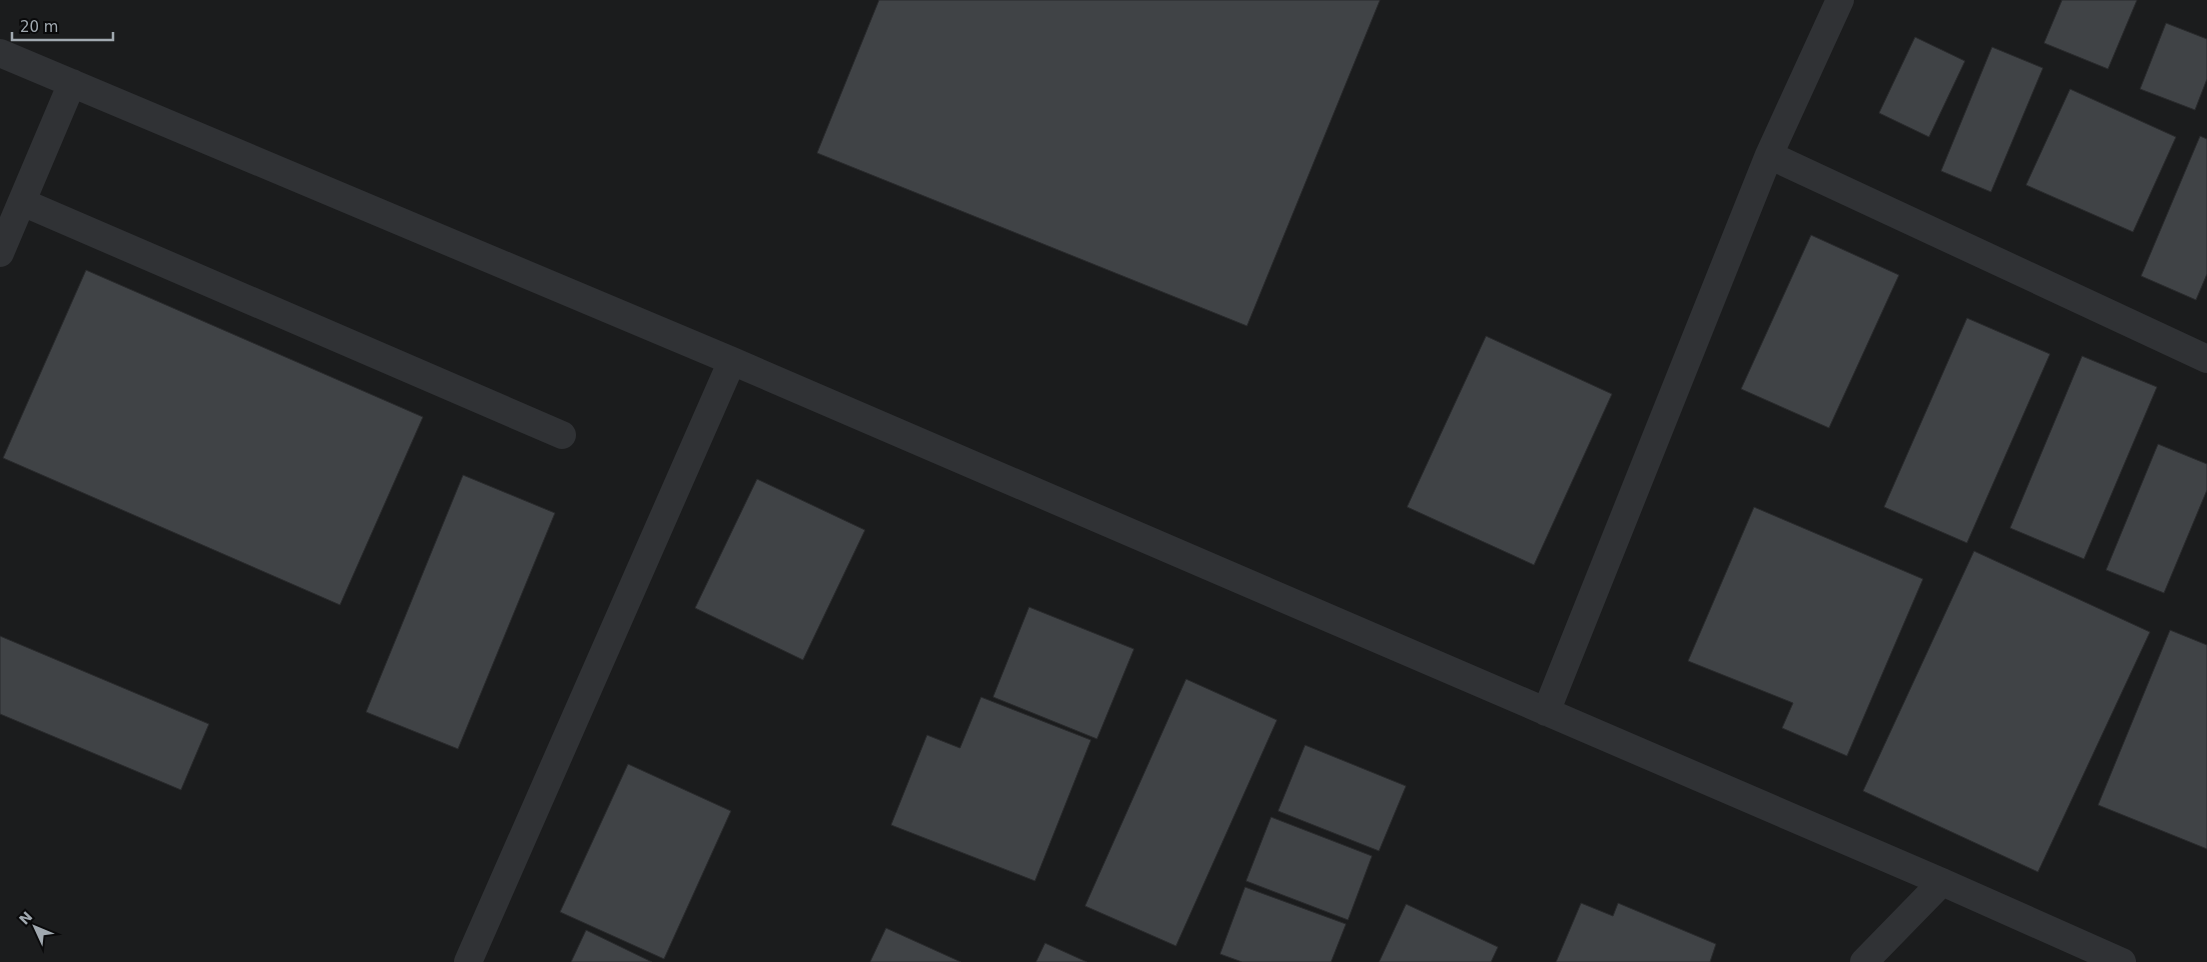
<svg xmlns="http://www.w3.org/2000/svg" width="2207" height="962" viewBox="0 0 2207 962" font-family="'DejaVu Sans',sans-serif">
	<style>
		.built { fill: #1b1c1d }
		.building { fill: #404346; stroke: #292a2c }
		.lines { fill: none; stroke-linecap: round; stroke-linejoin: round }
		.minor { stroke: #303235; stroke-width: 28 }
	</style>
	<rect width="100%" height="100%" fill="#0f0f10"/>
	<path class="built" d="M0 0H2207V962H0Z"/>
	<path class="building" d="M879 0H1380L1247 326 817 153Z
		M2062 0H2137L2108 69 2044 43Z
		M2166 23 2207 39V79L2195 110 2140 89Z
		M1915 37 1965 61 1929 137 1879 113Z
		M1992 47 2043 68 1991 192 1941 171Z
		M2070 89 2176 137 2133 232 2026 185Z
		M2200 136 2207 139V274L2196 300 2141 276Z
		M1811 235 1899 275 1829 428 1741 389Z
		M86 270 423 417 340 605 3 458Z
		M1967 318 2050 354 1967 543 1884 507Z
		M1486 336 1612 394 1534 565 1407 507Z
		M2082 356 2157 387 2084 559 2010 528Z
		M2158 444 2207 464V490L2164 593 2106 570Z
		M463 475 555 513 458 749 366 712Z
		M757 479 865 530 803 660 695 608Z
		M1754 507 1923 579 1847 756 1782 728 1793 703 1688 661Z
		M1974 551 2150 632 2038 872 1863 791Z
		M1029 607 1134 649 1097 739 993 697Z
		M2170 630 2207 645V849L2098 805Z
		M0 636 209 724 181 790 0 714Z
		M1186 679 1277 720 1176 946 1085 906Z
		M981 697 1091 740 1035 881 891 825 927 735 960 748Z
		M1305 745 1406 786 1379 851 1278 811Z
		M628 764 731 811 664 959 560 912Z
		M1271 817 1372 856 1348 920 1246 881Z
		M1245 887 1346 924 1331 962H1242L1220 954Z
		M1581 903 1613 916 1618 903 1716 944 1710 962H1556Z
		M1406 904 1498 947 1491 962H1379Z
		M886 928 961 962H870Z
		M586 930 652 962H571Z
		M1045 943 1087 962H1036Z"/>
	<g class="lines">
		<path class="minor" d="M1840 0 1769 155 2207 359
			M0 53 732 361 1942 882 2122 962
			M22 202 562 435
			M0 253 72 83
			M1546 712 1769 155
			M468 962 732 361
			M1864 962 1942 882"/>
	</g>
	<g transform="translate(35 927) rotate(314)" stroke="#0a0a0b" stroke-width="4" paint-order="stroke">
	<path d="M0-4L9 19L0 12L-9 19Z" fill="#a1a9b0"/>
	<text y="-8" font-size="14" font-weight="bold" text-anchor="middle" fill="#a1a9b0">N</text>
	</g>
	<path d="M12 32v8h101v-8" fill="none" stroke="#a1a9b0" stroke-width="2.5"/>
	<text x="20" y="32" font-size="15" fill="#a1a9b0" stroke="#0a0a0b" stroke-width="4" paint-order="stroke">20 m</text>
</svg>
